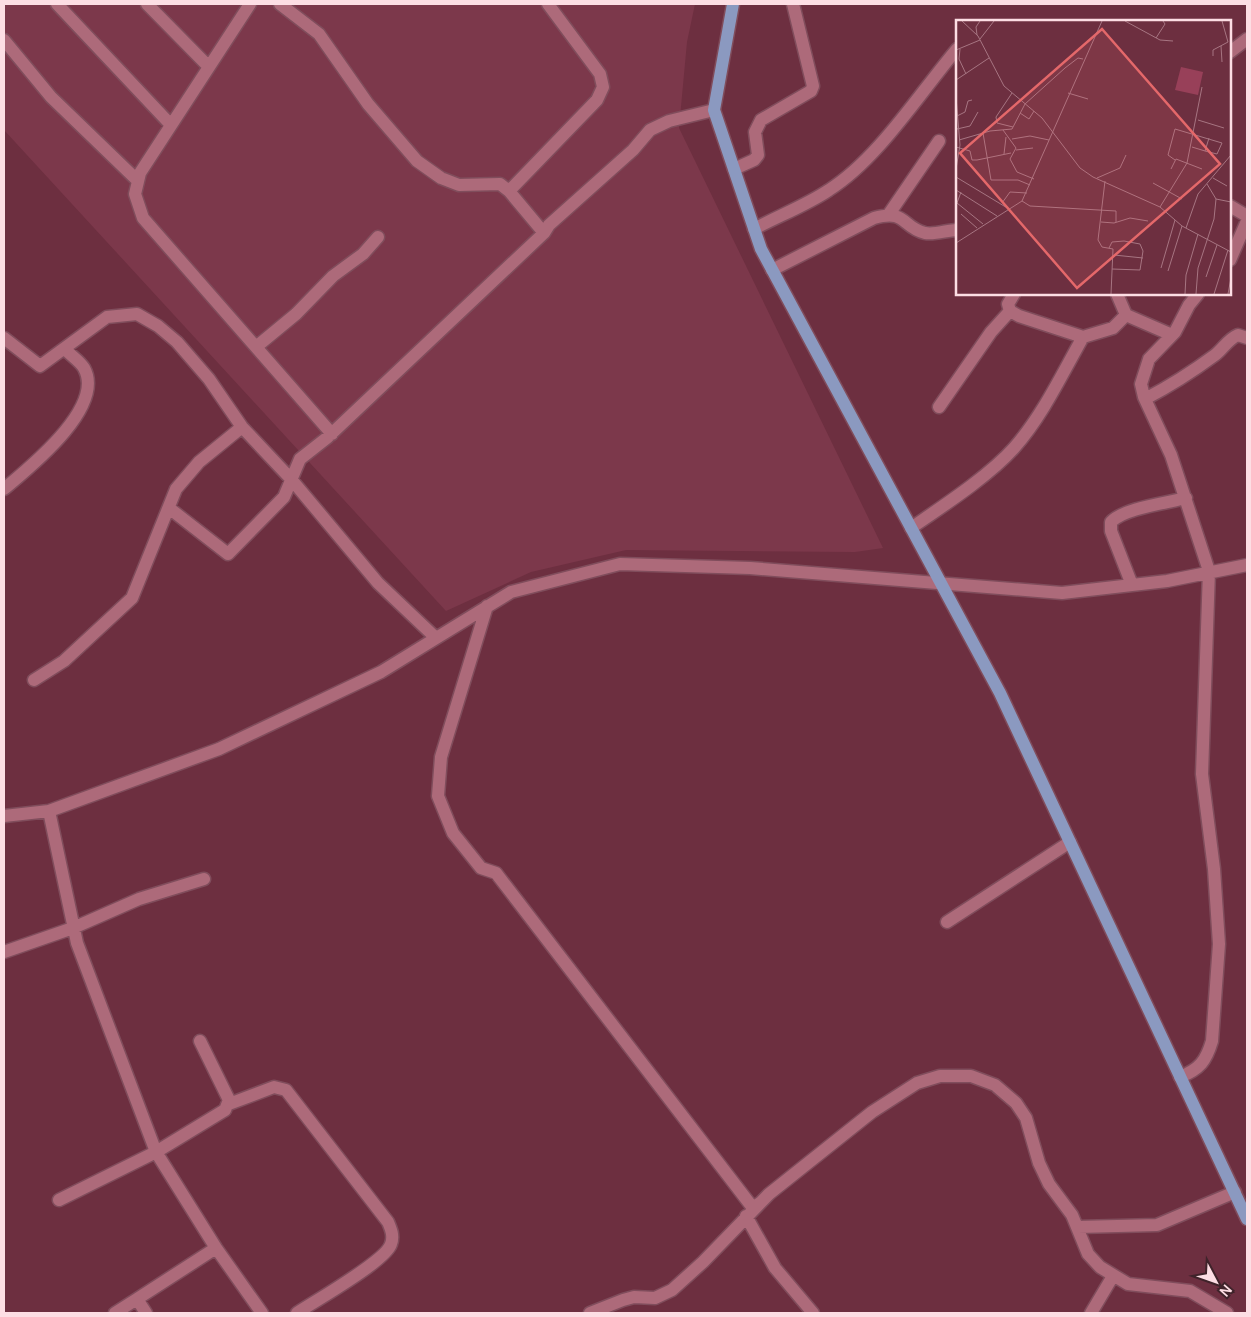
<svg xmlns="http://www.w3.org/2000/svg" width="1251" height="1317" viewBox="0 0 1251 1317" font-family="Manrope,sans-serif">
	<style>
		.built { fill: #7c384b }
		.lines { fill: none; stroke-linecap: round; stroke-linejoin: round }
		.minor-casing { stroke: #804d5c; stroke-width: 15 }
		.major-casing { stroke: #804d5c; stroke-width: 15 }
		.minor { stroke: #ad6a7a; stroke-width: 12 }
		.major { stroke: #8b99c0; stroke-width: 12 }
		.inset-road { fill: none; stroke: #a77582; stroke-width: 1 }
		.view { fill: #e4686a; fill-opacity: 0.15; stroke: #e4686a; stroke-width: 2.5 }
		.inset-edge { fill: none; stroke: #fddee4; stroke-width: 2.5 }
	</style>
	<rect width="100%" height="100%" fill="#6d2f40"/>
	<path class="built" d="M4 4H695L687 42 679 128 883 548 855 552 626 550 531 572 446 611 4 130Z"/>
	<g class="lines">
		<g class="minor-casing">
			<path id="minor" d="M57 4 171 125
				M147 4 209 67
				M250 4 140 173 135 194 143 218 332 434
				M280 4 319 34 368 104 417 161 441 178 459 185 500 184 509 191 544 233
				M4 40 51 97 138 181 139 175
				M1230 52 1247 39
				M734 169 754 160 758 155 755 132 761 120 811 91 813 86 793 4
				M509 191 597 100 603 87 600 74 548 4
				M1230 206 1247 216
				M889 214 939 141
				M754 229C778 216 807 205 829 190 878 159 919 94 957 49
				M1230 260 1247 221
				M772 270 874 218C907 209 901 227 925 233 935 235 947 230 957 230
				M1014 294 1008 304 1010 311 1019 316 1083 337 1113 328 1126 315 1172 335
				M1117 294 1126 315
				M4 338 40 366 107 317 137 314 158 326 177 342 209 379 242 427 291 479 378 583 436 638
				M256 347 296 314 333 276 363 254 378 237
				M1145 399C1170 386 1192 372 1215 355 1223 349 1228 339 1238 335L1247 338
				M939 407 991 332 1010 311
				M4 489C29 468 106 407 84 368 80 361 70 355 65 349
				M169 508 228 554 284 497 300 459 328 437 544 233 549 225 633 150 650 130 669 121 714 110
				M911 528C943 506 989 476 1014 448 1043 415 1062 374 1083 337
				M1132 585 1111 531V522C1124 508 1167 503 1186 498
				M487 606 441 757 438 796 453 833 481 868 496 873 753 1208 760 1203
				M34 680 64 661 132 598 176 489 199 462 242 427
				M49 811 77 943 156 1152 216 1248 262 1313
				M4 816 49 811 219 749 381 672 511 592 620 564 750 568 1062 593 1167 581 1247 565
				M947 922 1070 842
				M4 952 73 928 139 899 204 879
				M1180 1077C1200 1069 1206 1061 1212 1041L1219 944 1214 869 1202 774 1209 571 1171 455 1144 397 1141 384 1149 359 1175 332 1189 305 1198 294
				M229 1104 274 1087 286 1090 388 1222C391 1229 394 1236 391 1244 386 1261 315 1301 297 1313
				M59 1200 156 1152 225 1110 229 1100 200 1041
				M746 1216 775 1268 813 1313
				M1078 1227 1157 1225 1235 1192
				M115 1313 137 1299
				M146 1313 137 1299 216 1248
				M590 1313 623 1300 634 1297 655 1298 672 1290 703 1262 769 1194 872 1112 917 1083 940 1076H971L995 1085 1016 1103 1026 1118 1039 1163 1049 1184 1072 1215 1088 1254 1100 1267 1128 1284 1190 1291 1227 1313
				M1091 1313 1113 1276"/>
		</g>
		<g class="major-casing">
			<path id="major" d="M733 4 714 110 761 249 1000 693 1247 1219"/>
		</g>
		<use href="#minor" class="minor"/>
		<use href="#major" class="major"/>
	</g>
	<g transform="translate(956 20)">
		<rect width="275" height="275" fill="#6d2f40"/>
		<path d="M225 47 247 52 242 75 219 70Z" fill="#984059"/>
		<path class="inset-road" d="M6 1 22 16 48 66 86 98 124 148 137 157 204 187 226 206 275 232M169 1 204 20 217 21M21 15 20 7 24 1M200 18 209 4 207 1M24 19 38 1M265 26 266 42M4 29 3 39 10 54M0 30 24 20M257 36V30L272 22 266 1M0 60 33 38M56 73 40 97 41 103 57 107M112 73 132 79M0 77 4 125 0 149M64 93 73 99 78 91M1 96 9 92 12 81 16 80M242 100 268 108M1 109 14 106 22 92M47 110 60 128 54 139 61 152 78 159M27 113 35 160H62L74 165M56 119 74 116 93 120M3 120 34 111 56 109 69 84 109 48 122 38 127 39M0 127 14 131 16 140H21L55 133M236 127 249 131 253 118M60 130 77 128M48 134 50 117M219 140 212 135 219 109 266 123 261 134 249 131M215 149 220 139 246 149M0 157 53 189M141 158 164 148 170 135M257 158 271 166M149 161 142 220 146 227 157 229 155 274M197 163 226 179M251 164 260 179 275 182M0 170 41 196M5 172 1 183 27 204M66 181 74 186 160 191V202M46 183 54 172 71 173M204 187 231 143 246 67M5 194 21 208M145 202 158 203 174 198 192 201M230 208 242 174 275 135M0 223 66 181 146 1M153 228 156 222 168 221 184 224 187 231 184 250 156 249M158 235 187 238M205 248 219 200M212 251 226 206M250 257 261 225M229 274 230 255 242 214M240 274 242 248 258 199 260 179M258 274 272 230M272 274 275 258"/>
		<path class="view" d="M146 9 264 144 121 268 4 133Z"/>
		<rect width="275" height="275" class="inset-edge"/>
	</g>
	<rect width="1251" height="1317" fill="none" stroke="#fddee4" stroke-width="10"/>
	<g transform="translate(1216 1282) rotate(131)" stroke="#3f232a" stroke-width="4" paint-order="stroke">
	<path d="M0-4L9 19L0 12L-9 19Z" fill="#fddee4"/>
	<text y="-8" font-size="14" font-weight="bold" text-anchor="middle" fill="#fddee4">N</text>
	</g>
</svg>
